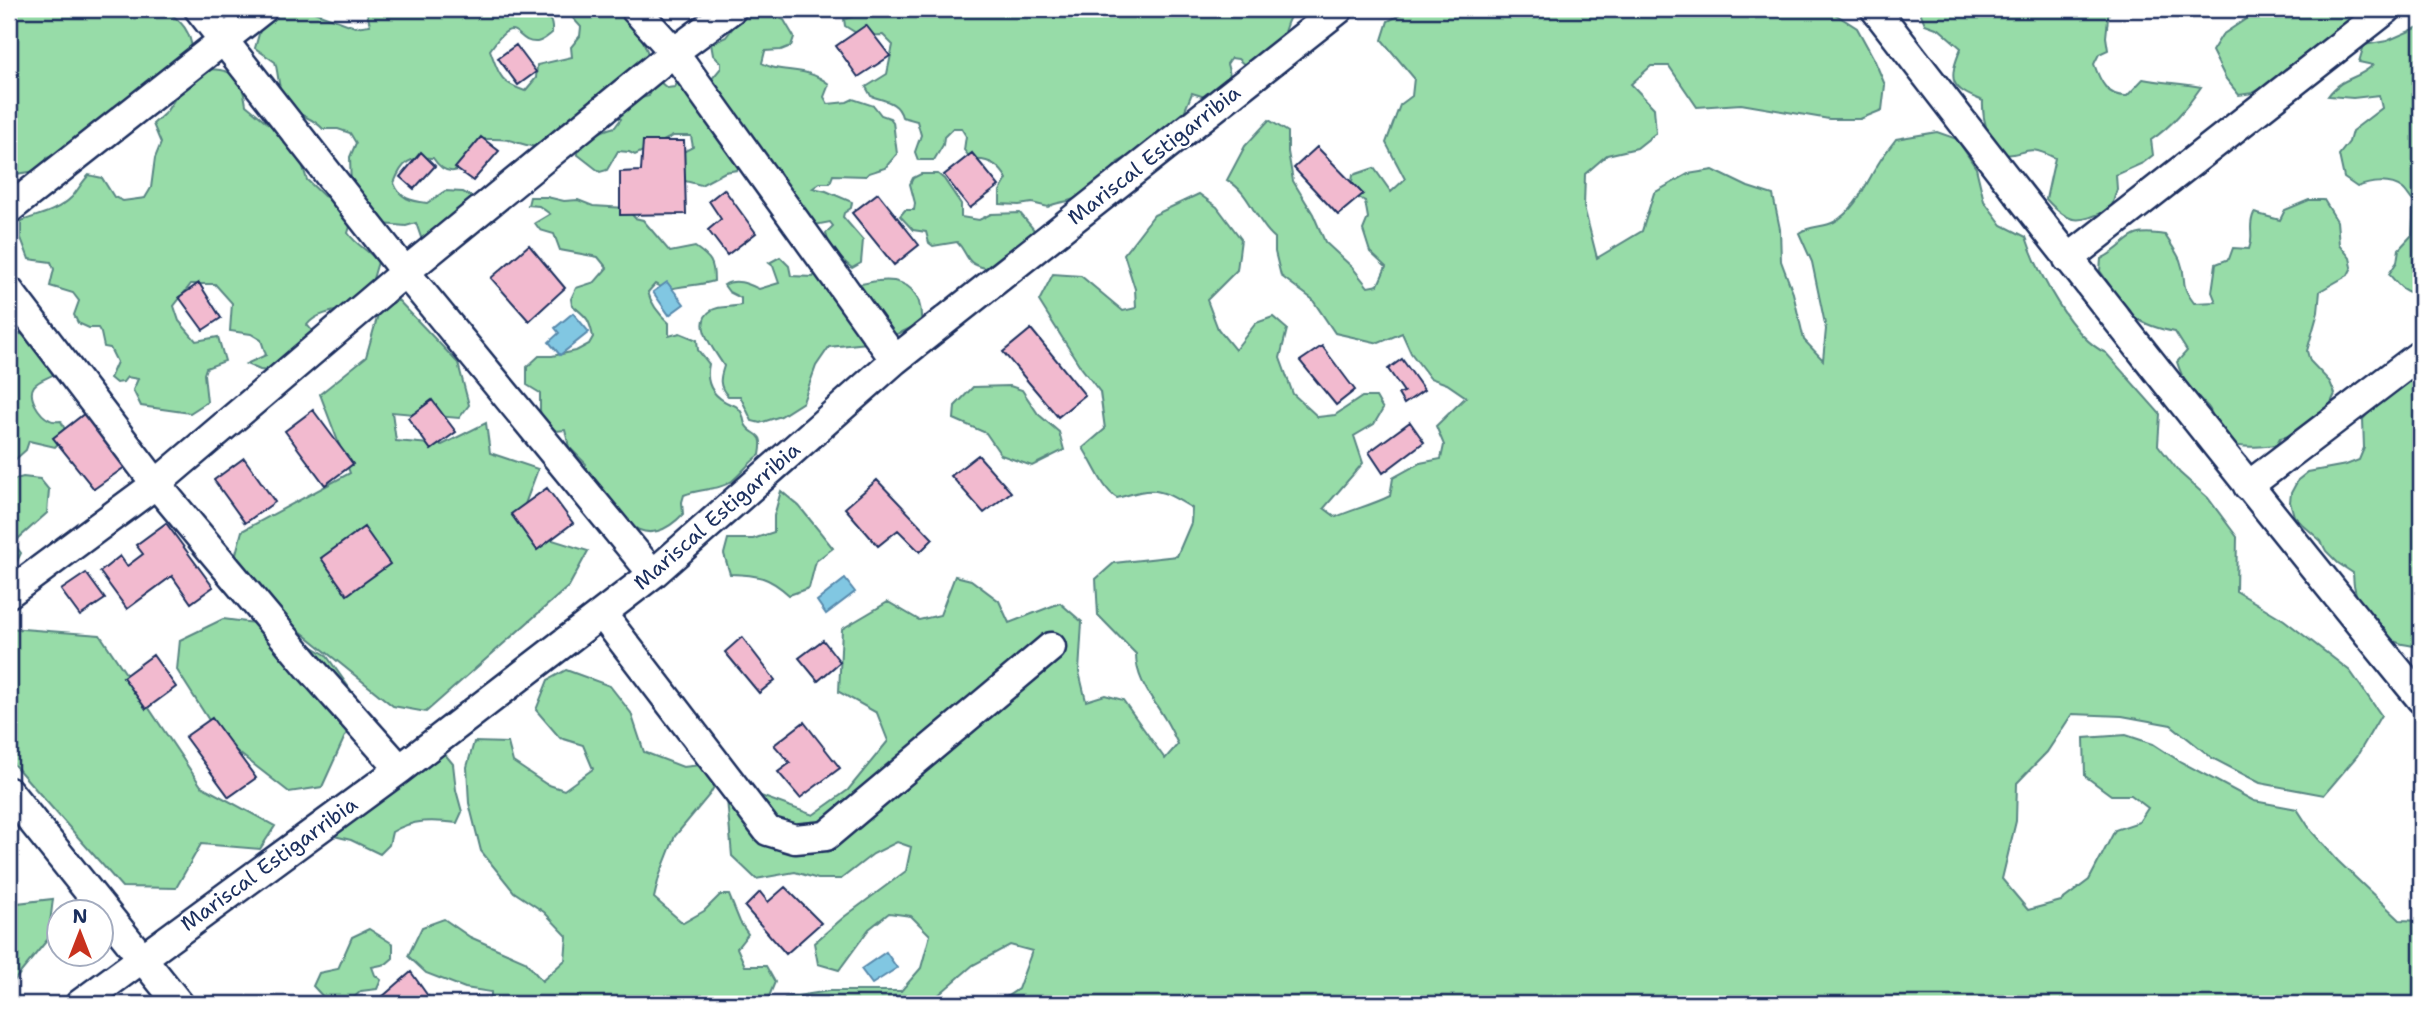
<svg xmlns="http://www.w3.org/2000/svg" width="2430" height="1013" viewBox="0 0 2430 1013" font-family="'Shantell Sans',sans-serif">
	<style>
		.green { fill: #97dca8; stroke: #598683; stroke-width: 2 }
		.water { fill: #81c7e2; stroke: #588aad; stroke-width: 2 }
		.building { fill: #f2bacf; stroke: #1b2f5e; stroke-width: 2 }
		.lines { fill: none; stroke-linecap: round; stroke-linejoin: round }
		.street-casing { stroke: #1b2f5e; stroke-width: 33 }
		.street { stroke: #fff; stroke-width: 28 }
		.labels { text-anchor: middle; stroke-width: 5; stroke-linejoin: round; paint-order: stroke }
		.street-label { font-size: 21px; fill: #1b2f5e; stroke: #fff }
	</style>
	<rect width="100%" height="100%" fill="#fff"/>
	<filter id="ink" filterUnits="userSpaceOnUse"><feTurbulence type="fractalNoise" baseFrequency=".0143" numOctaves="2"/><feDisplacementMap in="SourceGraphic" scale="14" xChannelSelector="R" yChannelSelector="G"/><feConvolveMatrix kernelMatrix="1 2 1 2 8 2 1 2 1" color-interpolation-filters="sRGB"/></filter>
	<g filter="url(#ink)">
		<path class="green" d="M9 9H165C183 23 190 30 193 53L65 151 47 158 43 170 9 175Z
			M286 9H306L355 27 370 25 366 9H539C548 16 553 20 552 33 548 36 543 41 537 42 514 44 518 9 490 50 499 74 499 82 525 91L536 78 537 65 572 57 571 47 580 36 581 27 571 16 578 9H625C637 26 646 44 651 64L540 147C530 147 526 145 516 142 507 138 495 139 485 139L483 151C466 166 450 184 433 158 410 156 402 162 394 183 400 199 411 201 427 203L445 191 463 192 478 200 425 249 416 223 406 226 382 224 351 190 350 157 356 143 350 133 338 129H323C314 119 306 118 295 111 277 101 280 78 275 62L255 48 263 20Z
			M854 9H1297C1283 21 1288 31 1278 43 1270 53 1256 55 1247 67L1238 59 1231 58 1227 64 1230 75 1225 85 1215 89V96L1208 98 1192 93 1183 115 1164 130 1158 131 1143 149 1118 162 1110 172 1108 182C1093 187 1082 197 1071 200 1063 203 1056 202 1048 207L1032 203 1019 205 1000 204V191L1007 179C999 164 988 158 972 160L964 150 966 136 961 128H953L944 137 943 145 934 160H918L915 152 921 135 917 121 902 117C898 101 884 101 871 96L866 87 887 74 893 45 883 35 861 36 845 26 844 19 852 17Z
			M1412 9H1827L1857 28 1874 59 1885 85 1882 110 1860 119H1829L1741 104 1697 107 1669 66H1651L1631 84 1654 108 1656 133 1637 148 1607 155 1585 174 1584 207 1597 258 1642 231 1654 193 1688 174 1713 170 1748 187 1773 195 1780 229 1781 261 1793 293 1804 340 1823 360 1826 329 1812 262 1799 233C1810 225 1823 228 1834 222 1857 209 1867 181 1880 161 1885 153 1891 146 1896 139L1937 132 1957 139 1976 168 1984 201 2002 225 2026 237C2037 271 2072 338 2106 353L2160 414 2158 445 2180 473 2208 498 2237 537 2236 591 2284 620 2350 671 2381 715 2357 756 2324 795 2260 783 2212 758 2171 725 2122 716 2072 714 2047 752 2017 783 2016 821 2002 879 2028 910 2061 901 2089 880 2115 830 2139 822 2148 808 2131 795H2111L2085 776 2084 738 2126 735 2153 744 2181 762 2254 801 2297 809 2312 832 2338 861 2400 920 2421 921V1004H996L1018 989 1032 951 1010 945 973 965 928 1004H781L785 998 829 991H901L921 968 930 935 911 916 889 913 869 929 839 970 818 964 814 943 844 917 906 871 911 847 897 842 873 854 841 879H818L795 872 756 879 732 856 727 799 761 796 813 815 848 790 888 741 877 713 839 692 842 629 888 602 919 620 940 615 955 576 971 580 999 601 1009 623 1060 603 1082 622 1079 672 1086 701 1105 695 1123 700 1165 759 1178 744C1174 736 1170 727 1165 719 1152 697 1136 680 1136 654L1098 615 1096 579 1114 563 1177 556 1191 523 1192 508C1158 487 1154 487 1117 498 1103 490 1093 463 1083 448L1105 429 1100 392 1080 366 1039 301 1053 274 1081 276 1123 311 1136 308 1135 289 1124 254 1154 215 1199 194 1217 207 1241 239 1237 270 1207 300 1218 329 1235 350 1256 323 1273 317 1287 329 1280 358 1293 394 1318 417 1335 415 1362 397H1376L1383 409 1374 424 1354 436 1363 463 1324 508 1336 517C1354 509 1372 505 1390 496L1393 478 1420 463 1441 459 1444 445 1436 426 1466 397 1447 384 1430 378 1411 353 1402 333 1379 343 1335 333 1312 299 1281 276 1275 252V238C1255 222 1251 193 1227 180L1245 146 1269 120 1288 132V152L1293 181 1313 214 1325 242 1352 267 1368 287 1378 285 1386 267 1370 252 1363 230 1368 218 1365 201 1350 194 1353 175 1374 168 1391 192 1405 179 1386 143 1400 105 1412 96 1414 78 1382 40 1388 21Z
			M1919 9H2109L2106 37 2108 50 2099 54 2094 64C2100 81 2107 97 2127 96L2143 79C2163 83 2181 83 2201 87 2187 107 2172 126 2151 140L2153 155 2143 163 2116 175 2117 189 2111 209C2080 222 2071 227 2046 199L2055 158C2022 141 2028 157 1998 155 1988 138 1982 120 1983 101 1949 88 1948 80 1961 48L1939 29 1925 24Z
			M2261 9H2362L2353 16 2343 30 2272 83 2253 93 2239 95 2226 79 2212 51 2222 35Z
			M773 15 784 20 794 37 791 46 781 50 765 51 762 63C782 75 803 64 829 84L824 97 828 104 847 102 853 99 874 106 881 115 890 118 893 122 897 154 885 168 869 173 866 176 833 175 830 183H820L813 188 826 191 852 202 851 208 844 213 843 217 863 240 861 263 852 268C840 258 829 250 826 233L833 226 830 222 810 226 779 171 771 164 742 162 737 170 725 172 701 185 681 180 679 154 693 147 691 136H673L635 155 629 152 618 151 607 170 600 172 577 154C586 139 598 131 615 127L621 119 614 114 630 101 649 96 650 87 660 82 667 88 675 87 678 81 711 80 721 68V63L713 55 711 44 726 37 741 17Z
			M2421 26V294C2405 294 2399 286 2389 274L2397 262 2399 249 2412 235 2414 202C2410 199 2407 192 2403 189 2390 179 2370 182 2357 187L2344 178 2339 155 2349 142 2352 131 2382 108 2379 95 2353 98 2328 96C2344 75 2356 81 2373 65L2359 62 2364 45 2387 41Z
			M206 69C235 69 242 77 246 105L288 140 302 164 307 180 324 196 336 200 352 220 348 233C357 246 369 250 378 262L372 282 349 309C335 311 316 313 307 325L314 333 271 371 260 370 246 364 266 355 261 340 251 334 230 331 232 303 215 284H191L174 306 179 321 196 341 218 337 225 361 206 368 204 374 207 402 190 413 141 406 133 390 138 379 127 377 123 382 116 383 110 378 117 362 110 348 104 347 101 333 98 328H89L78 323 74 315 79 301 73 293 50 286 54 269 51 262 29 259 21 238V221C39 215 58 211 72 197 78 190 82 182 89 175L102 178 114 197 123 201 145 198 151 188 155 158 161 143 153 124 166 112 182 88Z
			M921 174H938L944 179 961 204V217L979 220 991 214 1020 213 1040 237 1018 253 1004 254 986 268C964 264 969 254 957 242L933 246 929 243 926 232 913 230 900 216 905 210H914L915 203 910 184 913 178Z
			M530 197H547L564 201 578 200 593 206 626 208 635 218 643 220 670 252 695 247C711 258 714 262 714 281 698 286 682 285 666 290L655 284 648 292C651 304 660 315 669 323V336L680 333 697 340 698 350 709 364C705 382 712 396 730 404 735 406 735 404 739 409 744 414 743 419 745 424 753 439 765 428 760 455 748 463 741 474 732 481 718 491 700 488 684 495L682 502 683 514C668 530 648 540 630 524L582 475 586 464 569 447 565 430 556 431 543 426 540 410V393L527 385V367L539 356H552L576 351 589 344 593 337C589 317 586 317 572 305L571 299 576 288 595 282 607 268 598 257 560 250 554 234 540 230 535 223 550 214 539 206 528 205Z
			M2309 200H2324L2337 221 2339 244 2350 258 2352 267 2348 275 2320 291 2318 312 2307 351 2310 361 2330 382 2335 394C2324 421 2308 434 2280 438L2276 445C2255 447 2225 452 2216 428 2213 421 2213 413 2208 407 2192 390 2185 387 2177 362L2187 351 2175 332C2126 323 2126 307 2100 271L2101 259C2133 243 2123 228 2165 235 2170 243 2176 251 2180 260 2188 281 2178 282 2194 303L2216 302 2212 292 2216 264 2229 259 2233 248 2249 249C2255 235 2247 228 2254 213L2280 220 2285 210Z
			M780 257 789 266 791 276 813 277 819 270C831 275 843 282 856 284 864 285 870 281 878 281 908 277 923 294 921 323L900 333 868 343 829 347 816 366 803 402 781 416 760 423 752 421 740 396H728C718 386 720 378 724 366 716 352 690 323 712 310 721 305 732 308 741 305V298L729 292 724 285C736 278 748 284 759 289L779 283 773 266 769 263Z
			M398 300 458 363 469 405 459 418 392 412 396 441 442 445 486 423 490 453 538 469 521 515 530 533 588 551 569 586 426 712 393 706 258 597 234 561 242 531 350 473 320 394 366 357 379 311Z
			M9 333 30 335 54 365V374C48 378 39 380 34 386 27 396 39 415 50 420 53 422 57 421 61 421L67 434 55 447 29 441 26 450 9 465Z
			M2421 373V647C2414 646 2406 645 2399 643 2371 634 2353 602 2353 573L2338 563 2326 551 2321 541 2302 524 2294 516 2290 502 2291 493 2298 480 2308 472 2346 465 2359 460 2364 448 2363 419 2376 404Z
			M1010 386 1022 390 1038 414 1059 432 1064 450 1032 466 1001 455 986 433 954 419 955 406 973 387Z
			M23 477 40 479 49 490 47 513 19 538 15 545 21 553 17 561 9 570V481Z
			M781 491 799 506 833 548 816 561 809 588 789 595C768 576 758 575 730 574L724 554 728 539H753L774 532V516Z
			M223 619 278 626 326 655 360 703 322 787 289 792 221 739 177 670 180 640Z
			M9 628 100 635 201 786 275 826 260 849 201 844 176 888 122 887 9 759Z
			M566 670 610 686 631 713 644 752 683 767 701 765 722 772 710 794 675 836 659 877 654 898 683 923 704 911 720 895H729L740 922 748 934 737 948 745 966H766L775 982 768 999 763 1004H491V992L465 988 426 973 408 956 422 927 444 919 470 937 525 961 542 981 565 960 567 936 544 912 514 892 481 851 469 803 467 767 474 742 508 743 513 762 546 784 564 790 593 769 583 745 560 738 536 710 548 680Z
			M439 747 453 764 456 790 462 812 457 823C433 820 413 819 392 832L389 845 380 854 351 840 334 836 349 809 362 796 382 800C405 786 418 764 439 747Z
			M53 899 48 939 9 987V904Z
			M369 929 393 944V958L386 964 372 967 375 975 381 980 377 989 361 991 349 1002 327 1001 313 986 319 973 338 969 352 937Z"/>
		<path class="water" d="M667 282 684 304 669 315 653 292Z
			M573 313 589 332 560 355 549 342 559 333 555 328Z
			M845 579 855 592 826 614 817 601Z
			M886 952 897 968 872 984 861 969Z"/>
		<path class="building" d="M866 25 890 56 858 77 836 46Z
			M516 45 536 72 518 85 498 58Z
			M481 137 499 151 473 181 455 168Z
			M643 141H684L686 214 620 215V172L641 171Z
			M1317 147 1363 194 1338 215 1294 168Z
			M421 152 435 166 414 189 400 177Z
			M972 153 999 186 970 208 944 175Z
			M724 189 756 233 727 255 708 230 721 219 709 201Z
			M878 193 919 245 894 265 852 213Z
			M529 245 565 288 529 321 491 278Z
			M199 283 221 318 203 330 179 297Z
			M1031 329 1085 395 1058 417 1003 352Z
			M1322 346 1355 390 1336 405 1300 361Z
			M1402 359 1424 390 1404 404 1398 394 1404 392 1388 369Z
			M432 400 456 432 431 450 408 418Z
			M89 410 129 464 94 489 53 438Z
			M313 410 353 464 325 485 285 431Z
			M1410 422 1424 442 1383 473 1369 452Z
			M978 455 1011 492 984 513 951 476Z
			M244 458 275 502 245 523 214 480Z
			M877 480 933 539 920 552 898 530 878 546 845 508Z
			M547 488 573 523 537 550 511 514Z
			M166 523 213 587 191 603 172 576 127 609 100 572 120 556 127 566 143 554 136 545Z
			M364 527 390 564 347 595 321 558Z
			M86 573 105 599 80 616 61 590Z
			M742 637 775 680 759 693 725 652Z
			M823 640 840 662 818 681 799 658Z
			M153 655 176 687 146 709 123 677Z
			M212 718 256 778 229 797 185 737Z
			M804 722 840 768 800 798 778 772 790 763 774 745Z
			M785 887 821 923 786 954 745 907 760 892 768 902Z
			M411 972 428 996 419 1004H374Z"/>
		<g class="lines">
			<g class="street-casing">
				<path id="street" d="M199 9 405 272 653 574
					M635 9 674 52 895 360
					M1875 9C2054 241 2236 472 2421 699
					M9 209 263 9
					M2068 259 2387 9
					M9 291 156 484 310 668 400 769
					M2248 486 2421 354
					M9 593 156 484 405 272 674 52 732 9
					M602 614 768 831 795 839 826 836 1051 647
					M9 792 179 1004
					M80 1004 400 769 653 574 895 360 1339 9"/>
			</g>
			<use href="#street" class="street"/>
		</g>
	</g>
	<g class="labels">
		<g class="street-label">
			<text transform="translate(1154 155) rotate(-38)" y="7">Mariscal Estigarribia</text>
			<text transform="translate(717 516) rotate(-41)" y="7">Mariscal Estigarribia</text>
			<text transform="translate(269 864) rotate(-36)" y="7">Mariscal Estigarribia</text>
		</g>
	</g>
	<rect width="2430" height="1013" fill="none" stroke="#fff" stroke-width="35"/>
	<rect x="18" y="18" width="2395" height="978" fill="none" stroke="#1b2f5e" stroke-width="2.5" filter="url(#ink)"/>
	<g transform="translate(80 933)"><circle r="33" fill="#ffffff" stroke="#a4acbf" stroke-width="2"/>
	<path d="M0-5L12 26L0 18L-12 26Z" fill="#c8321e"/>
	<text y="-10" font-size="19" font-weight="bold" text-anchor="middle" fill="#1b2f5e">N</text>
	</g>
</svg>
